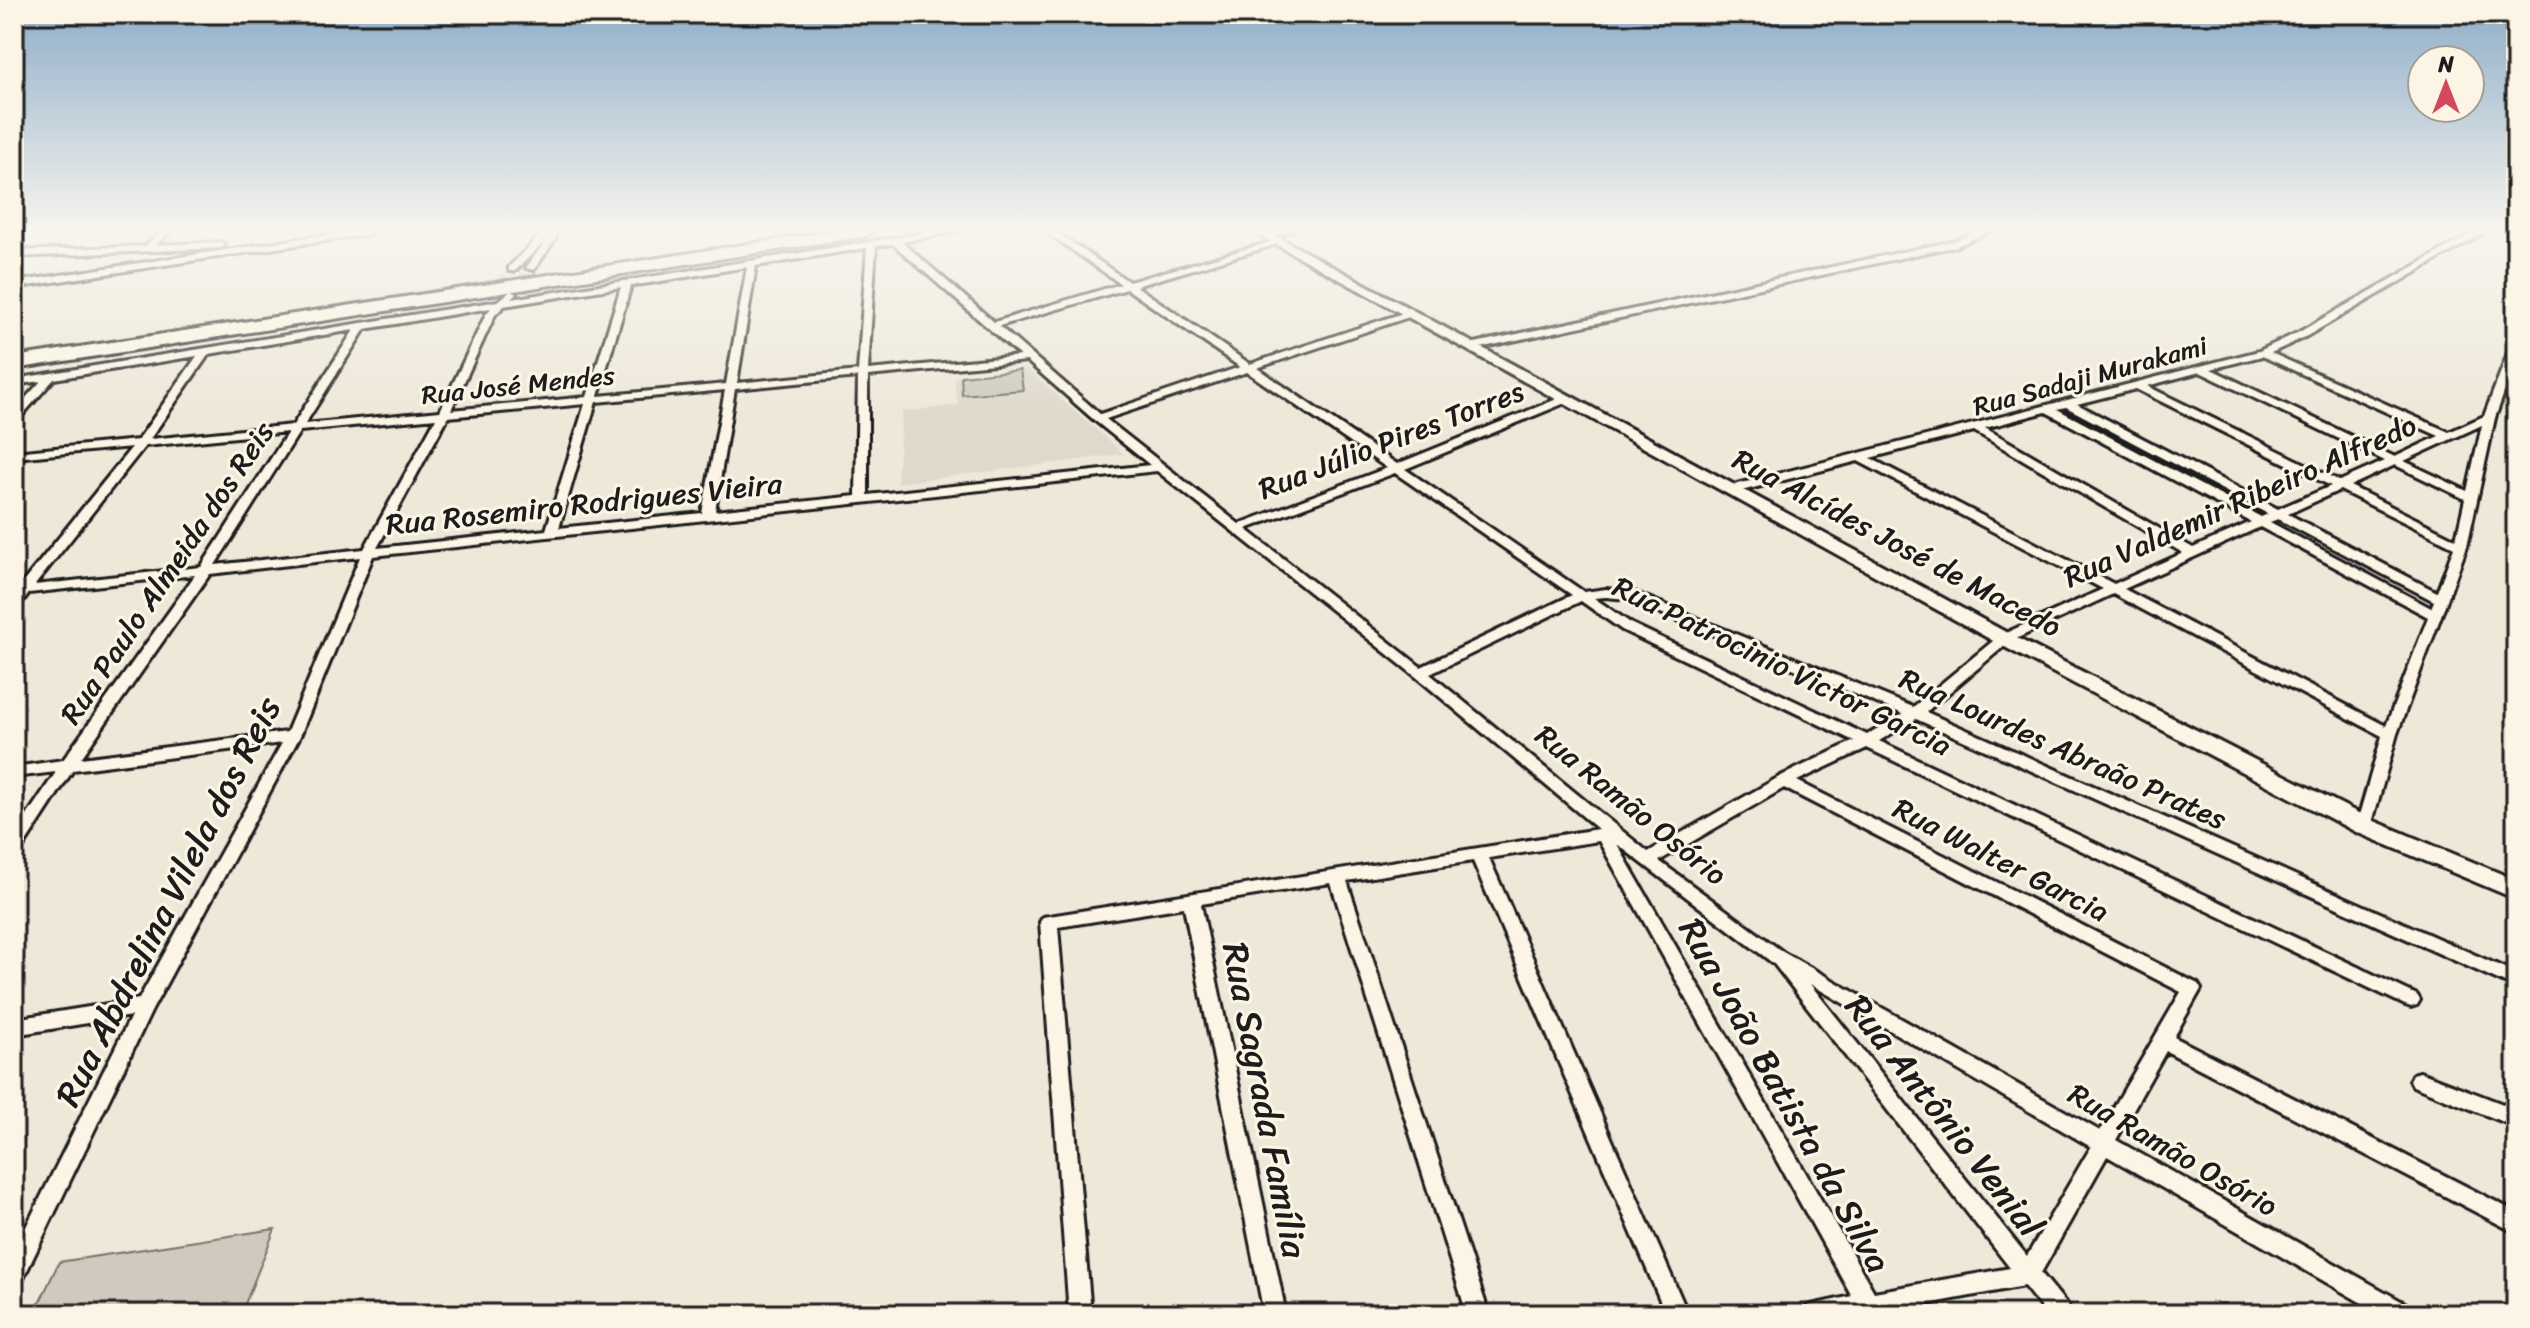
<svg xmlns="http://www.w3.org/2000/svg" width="2530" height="1328" viewBox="0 0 2530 1328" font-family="Sriracha,sans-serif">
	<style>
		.built { fill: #ded9cb }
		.green { fill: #cfcabd; stroke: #76736c; stroke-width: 2 }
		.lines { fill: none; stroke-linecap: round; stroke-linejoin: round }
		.street-tunnel { stroke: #cec9bd; stroke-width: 10; stroke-dasharray: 10 5; stroke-linecap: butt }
		.street-casing { stroke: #1c1c1c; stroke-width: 6 }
		.secondary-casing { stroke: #1c1c1c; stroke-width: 6 }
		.highway-casing { stroke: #1c1c1c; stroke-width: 6 }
		.street { fill: #fcf5e5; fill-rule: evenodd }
		.secondary { fill: #fcf5e5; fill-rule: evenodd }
		.highway { fill: #fcf5e5; fill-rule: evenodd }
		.labels { text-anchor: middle; stroke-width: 6; stroke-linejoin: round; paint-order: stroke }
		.far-street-label { font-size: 26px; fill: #1c1c1c; stroke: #fcf5e5 }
		.street-label { font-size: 30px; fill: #1c1c1c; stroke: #fcf5e5 }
		.near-street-label { font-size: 36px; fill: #1c1c1c; stroke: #fcf5e5 }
	</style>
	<rect width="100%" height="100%" fill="#eee8d9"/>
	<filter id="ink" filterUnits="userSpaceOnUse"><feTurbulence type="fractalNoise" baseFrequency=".0125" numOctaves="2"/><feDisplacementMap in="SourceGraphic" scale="16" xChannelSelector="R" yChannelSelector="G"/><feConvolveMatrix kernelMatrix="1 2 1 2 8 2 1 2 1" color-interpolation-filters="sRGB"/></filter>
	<g filter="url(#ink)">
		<path class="built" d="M1027 369 1124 454 897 483 902 412 958 405 954 377Z"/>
		<path class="green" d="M1020 370 1023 390 962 395 961 376Z
			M275 1229 241 1314H34L59 1262Z"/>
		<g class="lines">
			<path class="street-tunnel" d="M511 294 531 268
				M491 296 512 269"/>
			<g class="street-casing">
				<path id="street" d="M162 231H171L156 245 221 242 225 245 221 248 14 257V251L145 246Z
					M351 231H373L369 234 14 288V282Z
					M544 231H556V238L534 270 526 268 548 238 515 271H509V267Z
					M937 231H958L902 242 994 322 1121 284 1045 231H1055L1129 282 1281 239V243L1136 286 1250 364 1406 312H1412V316L1257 368 1397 464 1562 397H1570V401L1405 469 1584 592 1606 589 1634 592 1913 707 1999 636 2103 589 1858 461 1730 494 1724 490 1726 487 2259 351 2299 332 2476 231H2487L2307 336 2271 353 2449 432 2484 416 2511 345 2516 342V359L2495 418 2467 546 2397 734 2370 830H2358L2356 826 2382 736 2113 594 2009 642 1926 712 2516 973V988L1916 719 1879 741 2417 995 2420 1000 2417 1005 2411 1007 2405 1005 1867 748 1797 781 2198 984 2201 989 2174 1037 2516 1212V1233L2166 1051 2116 1140 2410 1306 2413 1314H2381L2107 1156 2041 1273 2068 1306 2071 1314H2046L2024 1286 1874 1314H1804L1807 1306 1852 1296 1599 841 1489 858 1688 1314H1666L1473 861 1347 881 1489 1314H1467L1331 883 1201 904 1286 1314H1264L1184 907 1058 927 1091 1314H1069L1040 922 1043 917 1598 829 1415 676 1157 471 373 556 300 736 152 1010 22 1281 14 1284V1251L131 1016 14 1035V1019L139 999 282 743 73 770 20 852 14 854V835L56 772 14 777V767L63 760 195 575 29 593 19 606 14 607V587L20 586 132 447 14 458V452L138 440 197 356 54 379 18 420 14 421V411L41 381 14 385V379L498 301 511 291 516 294 511 299ZM893 244 1020 356 868 370 876 246ZM867 248 858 371 737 383 756 266ZM747 267 726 384 598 396 631 286ZM621 287 587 397 451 410 495 315 504 306ZM1127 289 1240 367 1100 414 999 326ZM491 308 486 314 440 411 305 424 365 329ZM354 330 293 425 150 439 209 354ZM2262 356 2439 436 2395 457 2211 369ZM1027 361 1094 420 1150 465 868 495V376ZM1247 372 1387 468 1239 524 1106 419ZM2200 372 2385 461 2340 481 2147 386ZM858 377 856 496 715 511 735 389ZM2136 389 2331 486 2278 509 2077 404ZM725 390 702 513 559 528 596 402ZM585 404 546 530 377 548 448 417ZM2066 407 2268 514 2261 517 2057 409ZM2046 412 2251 522 2193 548 1985 428ZM436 418 364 549 215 565 300 431ZM2482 425 2467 491 2404 461ZM1974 431 2183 553 2114 584 1870 458ZM288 432 201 567 35 585 145 446ZM2395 465 2465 499 2456 539 2350 486ZM1395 473 1572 595 1421 667 1246 529ZM2340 490 2454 547 2437 592 2288 514ZM2278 519 2434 601 2431 608 2270 522ZM2260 527 2428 617 2386 726 2124 589ZM360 557 287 732 81 758 210 574ZM1606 597 1627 599 1903 714 1867 735 1632 624 1594 598ZM1581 601 1622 630 1854 741 1779 777 1648 852 1430 674ZM1784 788 2181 992 2100 1131 1783 952 1659 861ZM1617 844 1774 964 2010 1268 1874 1292ZM1810 984 2091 1147 2027 1256Z
					M1273 231H1293L1266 238 1262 235Z
					M1978 231H1990L1957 246 1470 350 1465 347 1470 344 1954 241Z
					M2420 1072 2516 1109V1127L2413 1086 2410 1080 2413 1074Z"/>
			</g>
			<g class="secondary-casing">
				<path id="secondary" d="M1252 231H1267L2011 635 2372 820 2516 880V899L2356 832 1997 643Z"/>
			</g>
			<g class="highway-casing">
				<path id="highway" d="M834 231H874L866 236 14 369V357Z"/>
			</g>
			<use href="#street" class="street"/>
			<use href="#secondary" class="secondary"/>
			<use href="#highway" class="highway"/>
		</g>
	</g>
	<linearGradient id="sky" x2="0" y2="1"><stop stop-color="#8eadc8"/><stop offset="0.55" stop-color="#f7f5ee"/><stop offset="1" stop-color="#f7f5ee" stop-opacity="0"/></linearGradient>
	<rect width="2530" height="417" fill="url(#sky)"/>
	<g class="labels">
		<g class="far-street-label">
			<text transform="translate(2090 376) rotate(-15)" y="9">Rua Sadaji Murakami</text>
			<text transform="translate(518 385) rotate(-6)" y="9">Rua José Mendes</text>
		</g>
		<g class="street-label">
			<text transform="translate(1391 440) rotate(-21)" y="10">Rua Júlio Pires Torres</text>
			<text transform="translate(2240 501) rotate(-24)" y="10">Rua Valdemir Ribeiro Alfredo</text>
			<text transform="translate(584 504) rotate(-6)" y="10">Rua Rosemiro Rodrigues Vieira</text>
			<text transform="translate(1897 543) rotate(28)" y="10">Rua Alcídes José de Macedo</text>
			<text transform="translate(167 573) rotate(-56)" y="10">Rua Paulo Almeida dos Reis</text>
			<text transform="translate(1782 666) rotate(26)" y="10">Rua Patrocinio Victor Garcia</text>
			<text transform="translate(2063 749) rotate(24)" y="10">Rua Lourdes Abraão Prates</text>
			<text transform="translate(1631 805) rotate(39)" y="10">Rua Ramão Osório</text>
			<text transform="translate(2001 860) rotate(27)" y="10">Rua Walter Garcia</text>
			<text transform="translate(2173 1150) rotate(30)" y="10">Rua Ramão Osório</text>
		</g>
		<g class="near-street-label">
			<text transform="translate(167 901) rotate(-63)" y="13">Rua Abdrelina Vilela dos Reis</text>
			<text transform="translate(1786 1095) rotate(61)" y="13">Rua João Batista da Silva</text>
			<text transform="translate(1266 1100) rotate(79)" y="13">Rua Sagrada Família</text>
			<text transform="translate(1945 1115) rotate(52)" y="13">Rua Antônio Venial</text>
		</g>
	</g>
	<rect width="2530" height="1328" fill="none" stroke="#fcf5e5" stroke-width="48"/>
	<rect x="24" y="24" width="2482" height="1280" fill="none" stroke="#1c1c1c" stroke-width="3" filter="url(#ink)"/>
	<g transform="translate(2446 84)"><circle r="38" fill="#fcf5e5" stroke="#a29e95" stroke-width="2"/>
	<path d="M0-6L14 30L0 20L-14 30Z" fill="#d1495b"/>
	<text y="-12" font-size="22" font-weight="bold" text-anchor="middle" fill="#1c1c1c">N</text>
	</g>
</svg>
